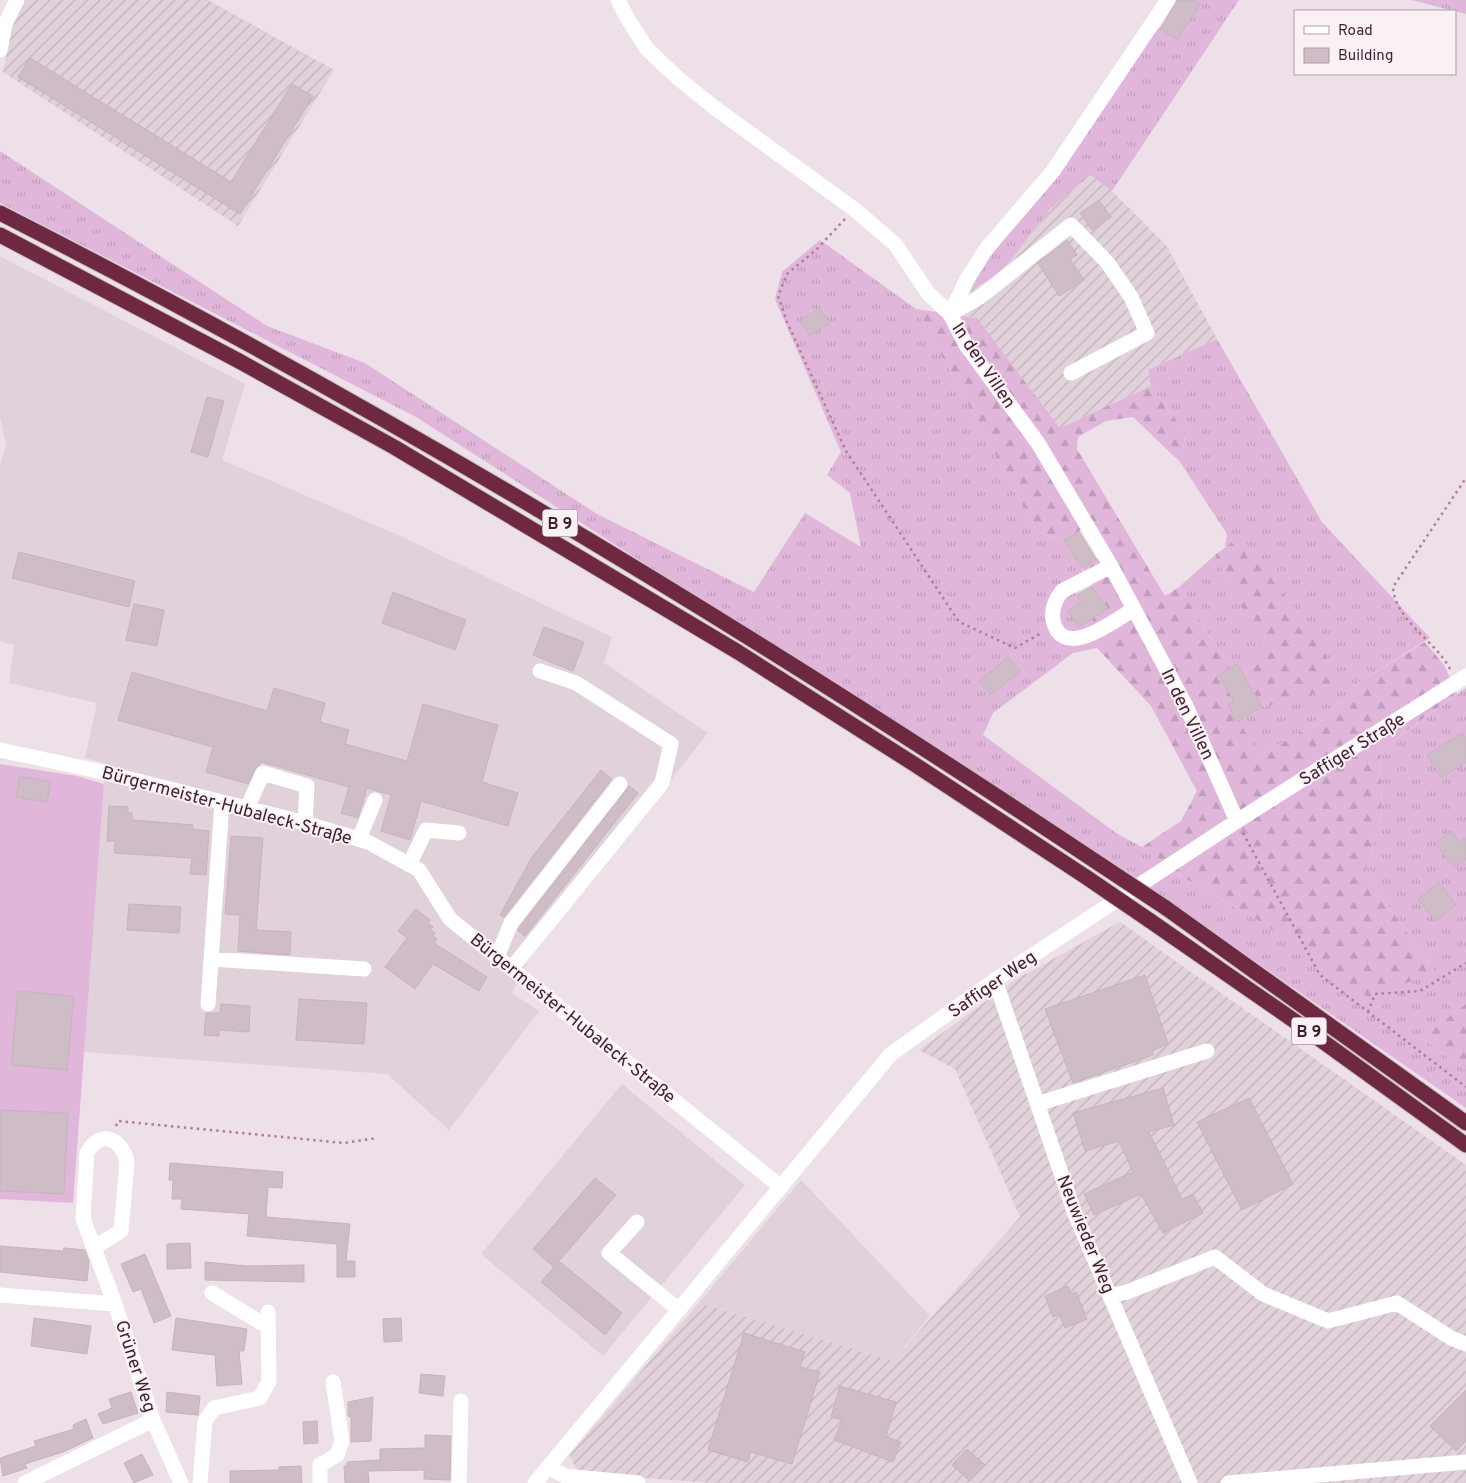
<svg xmlns="http://www.w3.org/2000/svg" width="1466" height="1483" viewBox="0 0 1466 1483" font-family="Overpass,sans-serif">
	<style>
		.built { fill: #e1d1da }
		.industrial { fill: url(#industrial-furrows) }
		.grass { fill: url(#grass-tufts) }
		.forest { fill: url(#forest-firs) }
		.pitch { fill: #e0b7db }
		.building { fill: #cebcc6; stroke: #c7b2be }
		.lines { fill: none; stroke-linecap: round; stroke-linejoin: round }
		.highway-casing { stroke: #c9c0c4; stroke-width: 17 }
		.path { stroke: #b37d96; stroke-width: 2.5; stroke-dasharray: 2.5 4; stroke-linecap: butt }
		.minor { stroke: #fff; stroke-width: 15 }
		.highway { stroke: #6e2841; stroke-width: 15 }
		.highway-bridge-casing { stroke: #c9c0c4; stroke-width: 17; stroke-linecap: butt }
		.highway-bridge { stroke: #6e2841; stroke-width: 15 }
		.labels { text-anchor: middle; stroke-width: 4; stroke-linejoin: round; paint-order: stroke }
		.shield { fill: #f9f1f6; stroke: #775e69; stroke-width: 1 }
		.shield-label { font-size: 16px; font-weight: bold; fill: #3f1f2c }
		.street-label { font-size: 18px; fill: #3f1f2c; stroke: #f9f1f6 }
	</style>
	<defs>
		<pattern id="industrial-furrows" width="10" height="10" patternUnits="userSpaceOnUse" patternTransform="scale(1.25)"><rect width="10" height="10" fill="#e1d1da"/><path d="M-1 1l2-2M0 10L10 0M9 11l2-2" fill="none" stroke="#c2b3bb"/></pattern>
		<pattern id="grass-tufts" width="24" height="20" patternUnits="userSpaceOnUse" patternTransform="scale(1.25)"><rect width="24" height="20" fill="#e0b7db"/><path d="M3 7l-1-3M5 7V3M7 7l1-3M15 17l-1-3M17 17v-4M19 17l1-3" fill="none" stroke="#c19dbc"/></pattern>
		<pattern id="forest-firs" width="22" height="20" patternUnits="userSpaceOnUse" patternTransform="scale(1.25)"><rect width="22" height="20" fill="#e0b7db"/><path d="M5 1l3.5 6h-7zM16 11l3.5 6h-7z" fill="#c19dbc"/></pattern>
	</defs>
	<rect width="100%" height="100%" fill="#ede0e8"/>
	<path class="built" d="M0 256 245 384 222 460 396 534 612 637 604 663 708 733 527 962 512 993 539 1011 449 1130 387 1074 84 1052 104 784V763L85 758 97 703 9 683 14 645 0 641V465L6 445 0 416Z
		M622 1084 745 1185 603 1356 481 1254Z
		M801 1180 930 1316 893 1361 699 1303Z"/>
	<path class="industrial" d="M24 0H208L334 70 238 226 3 72 12 24Z
		M1092 175 1112 191 1166 245 1217 339 1148 370 1151 386 1060 428 977 318 964 316 972 287 990 281 1010 261 1051 208Z
		M1120 922 1466 1165V1483H712L579 1473 569 1456 699 1303 893 1361 1020 1217 955 1069 919 1050 1015 980Z"/>
	<path class="grass" d="M1193 0H1239L1112 191 1091 175 1051 208 1010 261 990 281 972 287 992 252 1158 28 1177 40 1200 5Z
		M1411 0H1466V14Z
		M0 151 267 326 365 363 597 514 754 592 805 513 861 547 850 493 827 475 841 452 775 299 782 272 820 240 916 309 1038 533 1064 541 1091 583 1075 594 1092 618 1097 648 1073 653 993 713 983 735 1116 833 1142 847 1186 879 1261 922 1435 972 1365 873 1382 816 1380 750 1466 688V1004L1420 1037 1466 1070V1108L1128 873 416 417 0 203Z
		M1217 339 1322 522 1430 638 1359 682 1329 717 1260 755 1237 722 1262 707 1306 697 1239 538 1225 547 1227 534 1180 462 1186 433 1151 386 1148 370Z
		M1215 555 1264 649 1230 668 1179 587Z"/>
	<path class="forest" d="M916 309 977 318 1060 428 1151 386 1186 433 1180 462 1133 417 1106 421 1078 437 1077 449 1165 596 1179 587 1230 668 1218 675 1226 688 1245 677 1237 664 1263 649 1215 555 1239 537 1308 626 1339 678 1306 698 1262 707 1253 691 1228 705 1260 755 1329 717 1359 682 1425 642 1444 665 1457 694 1380 750 1382 816 1365 873 1435 972 1369 998 1261 922 1186 879 1142 847 1181 821 1197 791 1151 706 1097 648 1092 618 1107 608 1082 568 1099 557 1082 529 1064 541 1038 533Z
		M1466 1004V1070L1420 1037Z"/>
	<path class="pitch" d="M0 764 77 776 104 784 73 1203 0 1199Z"/>
	<path class="building" d="M1177 0H1193L1200 5 1177 40 1160 29Z
		M30 58 231 182 292 84 313 96 240 214 18 77Z
		M1099 200 1111 217 1092 230 1080 213Z
		M1067 240 1077 255 1070 259 1084 280 1059 296 1038 263Z
		M819 308 830 323 810 336 800 321Z
		M207 397 224 401 208 457 191 452Z
		M1079 531 1096 559 1082 568 1064 541Z
		M19 552 135 581 129 607 12 578Z
		M1092 586 1108 608 1079 627 1068 611 1081 602 1076 595Z
		M393 592 466 620 455 650 382 623Z
		M134 604 164 610 157 646 126 640Z
		M544 627 584 642 573 671 533 655Z
		M1008 657 1020 671 991 695 979 681Z
		M1237 664 1262 707 1237 722 1228 705 1234 701 1218 675Z
		M132 672 267 711 274 688 325 703 320 722 349 730 345 744 407 761 423 704 498 725 482 782 518 793 508 826 421 801 410 840 381 831 391 795 367 788 358 818 341 813 349 787 262 762 255 769 248 784 206 772 213 747 118 720Z
		M1462 733 1466 739V762L1441 778 1427 755Z
		M601 770 612 779 504 917 500 915 532 857Z
		M20 776 51 782 47 802 16 797Z
		M629 786 638 793 525 936 518 931 519 928Z
		M109 806 128 807V813H132V820L193 825 192 829 209 831 206 875 190 874 192 858 114 853 115 841H107Z
		M1452 831 1459 841 1466 838V859L1454 868 1435 843Z
		M231 836 263 838 256 930 291 932 290 955 238 951 240 915 225 914Z
		M1439 882 1456 905 1435 921 1418 899Z
		M129 904 181 907 179 933 127 930Z
		M416 909 430 920 428 923 433 927 430 929 435 933 433 936 437 939 434 943 487 977 479 991 433 964 415 989 385 967 407 938 398 931Z
		M1145 975 1168 1044 1152 1051 1153 1055 1073 1083 1045 1009Z
		M18 991 74 996 67 1070 11 1065Z
		M299 999 367 1003 364 1044 296 1040Z
		M221 1004 250 1006 249 1032 219 1030V1036L204 1035 206 1013H220Z
		M1163 1088 1174 1125 1149 1132 1182 1199 1193 1194 1203 1213 1163 1233 1141 1194 1094 1215 1084 1194 1133 1172 1119 1141 1085 1151 1073 1113Z
		M1249 1098 1293 1184 1242 1210 1197 1122Z
		M0 1110 68 1113 64 1194 0 1191Z
		M170 1163 283 1172 282 1188 268 1187 266 1217 350 1224 346 1261H355V1277H337V1244L247 1236 249 1214 181 1209 182 1199H172L173 1180H169Z
		M595 1178 616 1195 559 1261 622 1313 605 1335 541 1282 554 1267 533 1249Z
		M190 1243 191 1268 167 1269V1244Z
		M0 1246 63 1251 64 1248 85 1250 89 1261 87 1281 0 1272Z
		M145 1254 171 1316 154 1323 141 1289 133 1292 121 1264Z
		M205 1262 247 1266 304 1265V1282L205 1280Z
		M1068 1286 1071 1294 1076 1292 1087 1319 1065 1328 1059 1314 1053 1317 1045 1296Z
		M34 1318 91 1326 87 1354 31 1346Z
		M176 1318 247 1329 244 1351H239L242 1384 217 1386 215 1355 172 1350Z
		M401 1318 402 1341 384 1342 383 1319Z
		M744 1333 805 1352 800 1367 820 1372 792 1464 751 1452 748 1462 708 1450Z
		M421 1374 445 1376 443 1396 419 1393Z
		M840 1386 896 1402 886 1437 901 1442 893 1462 834 1440 842 1420 831 1417Z
		M1466 1390V1441L1456 1451 1430 1426Z
		M131 1392 138 1413 103 1424 98 1414 112 1408 109 1399Z
		M167 1392 200 1396 198 1415 166 1412Z
		M373 1397 371 1441 351 1442V1417L348 1416V1402Z
		M86 1419 93 1438 63 1452 25 1464 27 1468 3 1476 0 1458 36 1446 34 1441 74 1429 73 1425Z
		M317 1421 318 1443 304 1444 303 1422Z
		M425 1435 451 1436 450 1480 424 1479V1470L368 1471 369 1483H345L344 1466H347V1462L380 1460V1449L425 1448Z
		M967 1449 985 1465 970 1481 952 1465Z
		M142 1454 153 1475 134 1483 124 1463Z
		M301 1466 302 1483H230V1471L279 1470V1467Z"/>
	<g class="lines">
		<g class="highway-casing">
			<path id="highway" d="M0 213C381 406 746 628 1101 865
				M0 235 239 361 394 447 738 652 914 764 1086 877
				M1166 908 1466 1123
				M1149 920 1296 1022 1466 1145"/>
		</g>
		<path class="path" d="M845 219 816 250 787 274 778 296 787 322 846 451 959 622 1015 648 1043 632
			M1450 669C1435 640 1395 621 1393 587L1466 478
			M1243 833 1320 975 1466 1087
			M1368 1012 1375 994 1420 991 1466 963
			M116 1126 118 1121 344 1143 377 1138"/>
		<path class="minor" d="M618 0 626 16 647 49 679 79 715 108 854 209 895 244 928 293 950 314 966 345 1038 443 1111 566 1186 706 1237 821
			M0 50 5 24 17 0
			M950 314 967 279 987 248 1053 171 1168 0
			M950 314 980 297 1071 225 1107 262 1131 297 1147 333 1071 373
			M1111 566 1062 591C1055 600 1051 609 1053 620 1062 662 1114 621 1134 609
			M0 750 98 771 298 821 368 842 419 870 450 919 781 1187
			M247 808 263 773 307 786 305 823
			M359 839 375 800
			M409 865 426 830 459 833
			M497 957 511 923 620 784
			M211 959 364 969
			M511 969 662 783 671 744 576 683 540 671
			M995 980 1075 1214 1190 1483
			M208 1004 222 802
			M1037 1104 1207 1051
			M637 1222 609 1253 679 1310
			M95 1247 121 1231 127 1162C122 1138 100 1129 87 1153L83 1219 115 1304 153 1420 181 1483
			M212 1293 268 1327
			M0 1295 115 1304
			M1110 1296 1127 1292 1215 1257 1263 1294 1328 1321 1397 1303 1451 1338 1466 1344
			M548 1467 565 1476 638 1483
			M25 1483 153 1420
			M200 1483 205 1421 214 1408 260 1398 269 1381 268 1312
			M320 1483V1465L337 1455 342 1441 333 1382
			M459 1483 461 1401
			M535 1483 891 1054 995 980 1237 821 1466 676
			M1228 1483 1466 1462"/>
		<use href="#highway" class="highway"/>
		<g class="highway-bridge-casing">
			<path id="highway-bridge" d="M1101 865 1166 908
				M1086 877 1149 920"/>
		</g>
		<use href="#highway-bridge" class="highway-bridge"/>
	</g>
	<g class="labels">
		<g class="shield">
			<rect x="542.5" y="509.5" width="35" height="27" rx="4"/>
			<rect x="1291.5" y="1017.5" width="35" height="27" rx="4"/>
		</g>
		<g class="shield-label">
			<text x="560" y="529">B 9</text>
			<text x="1309" y="1037">B 9</text>
		</g>
		<g class="street-label">
			<text transform="translate(984 365) rotate(56)" y="6">In den Villen</text>
			<text transform="translate(1188 714) rotate(64)" y="6">In den Villen</text>
			<text transform="translate(1352 749) rotate(-32)" y="6">Saffiger Straße</text>
			<text transform="translate(227 805) rotate(15)" y="6">Bürgermeister-Hubaleck-Straße</text>
			<text transform="translate(992 984) rotate(-35)" y="6">Saffiger Weg</text>
			<text transform="translate(573 1018) rotate(39)" y="6">Bürgermeister-Hubaleck-Straße</text>
			<text transform="translate(1086 1234) rotate(68)" y="6">Neuwieder Weg</text>
			<text transform="translate(136 1366) rotate(72)" y="6">Grüner Weg</text>
		</g>
	</g>
	<rect x="1294" y="10" width="162" height="65" fill="#f9f1f6" stroke="#af9da5"/>
	<rect x="1304" y="26" width="25" height="8" fill="#ffffff" stroke="#af9da5"/>
	<text x="1338" y="35" font-size="15" fill="#3f1f2c">Road</text>
	<rect x="1304" y="48" width="25" height="15" fill="#cebcc6" stroke="#af9da5"/>
	<text x="1338" y="60" font-size="15" fill="#3f1f2c">Building</text>
</svg>
